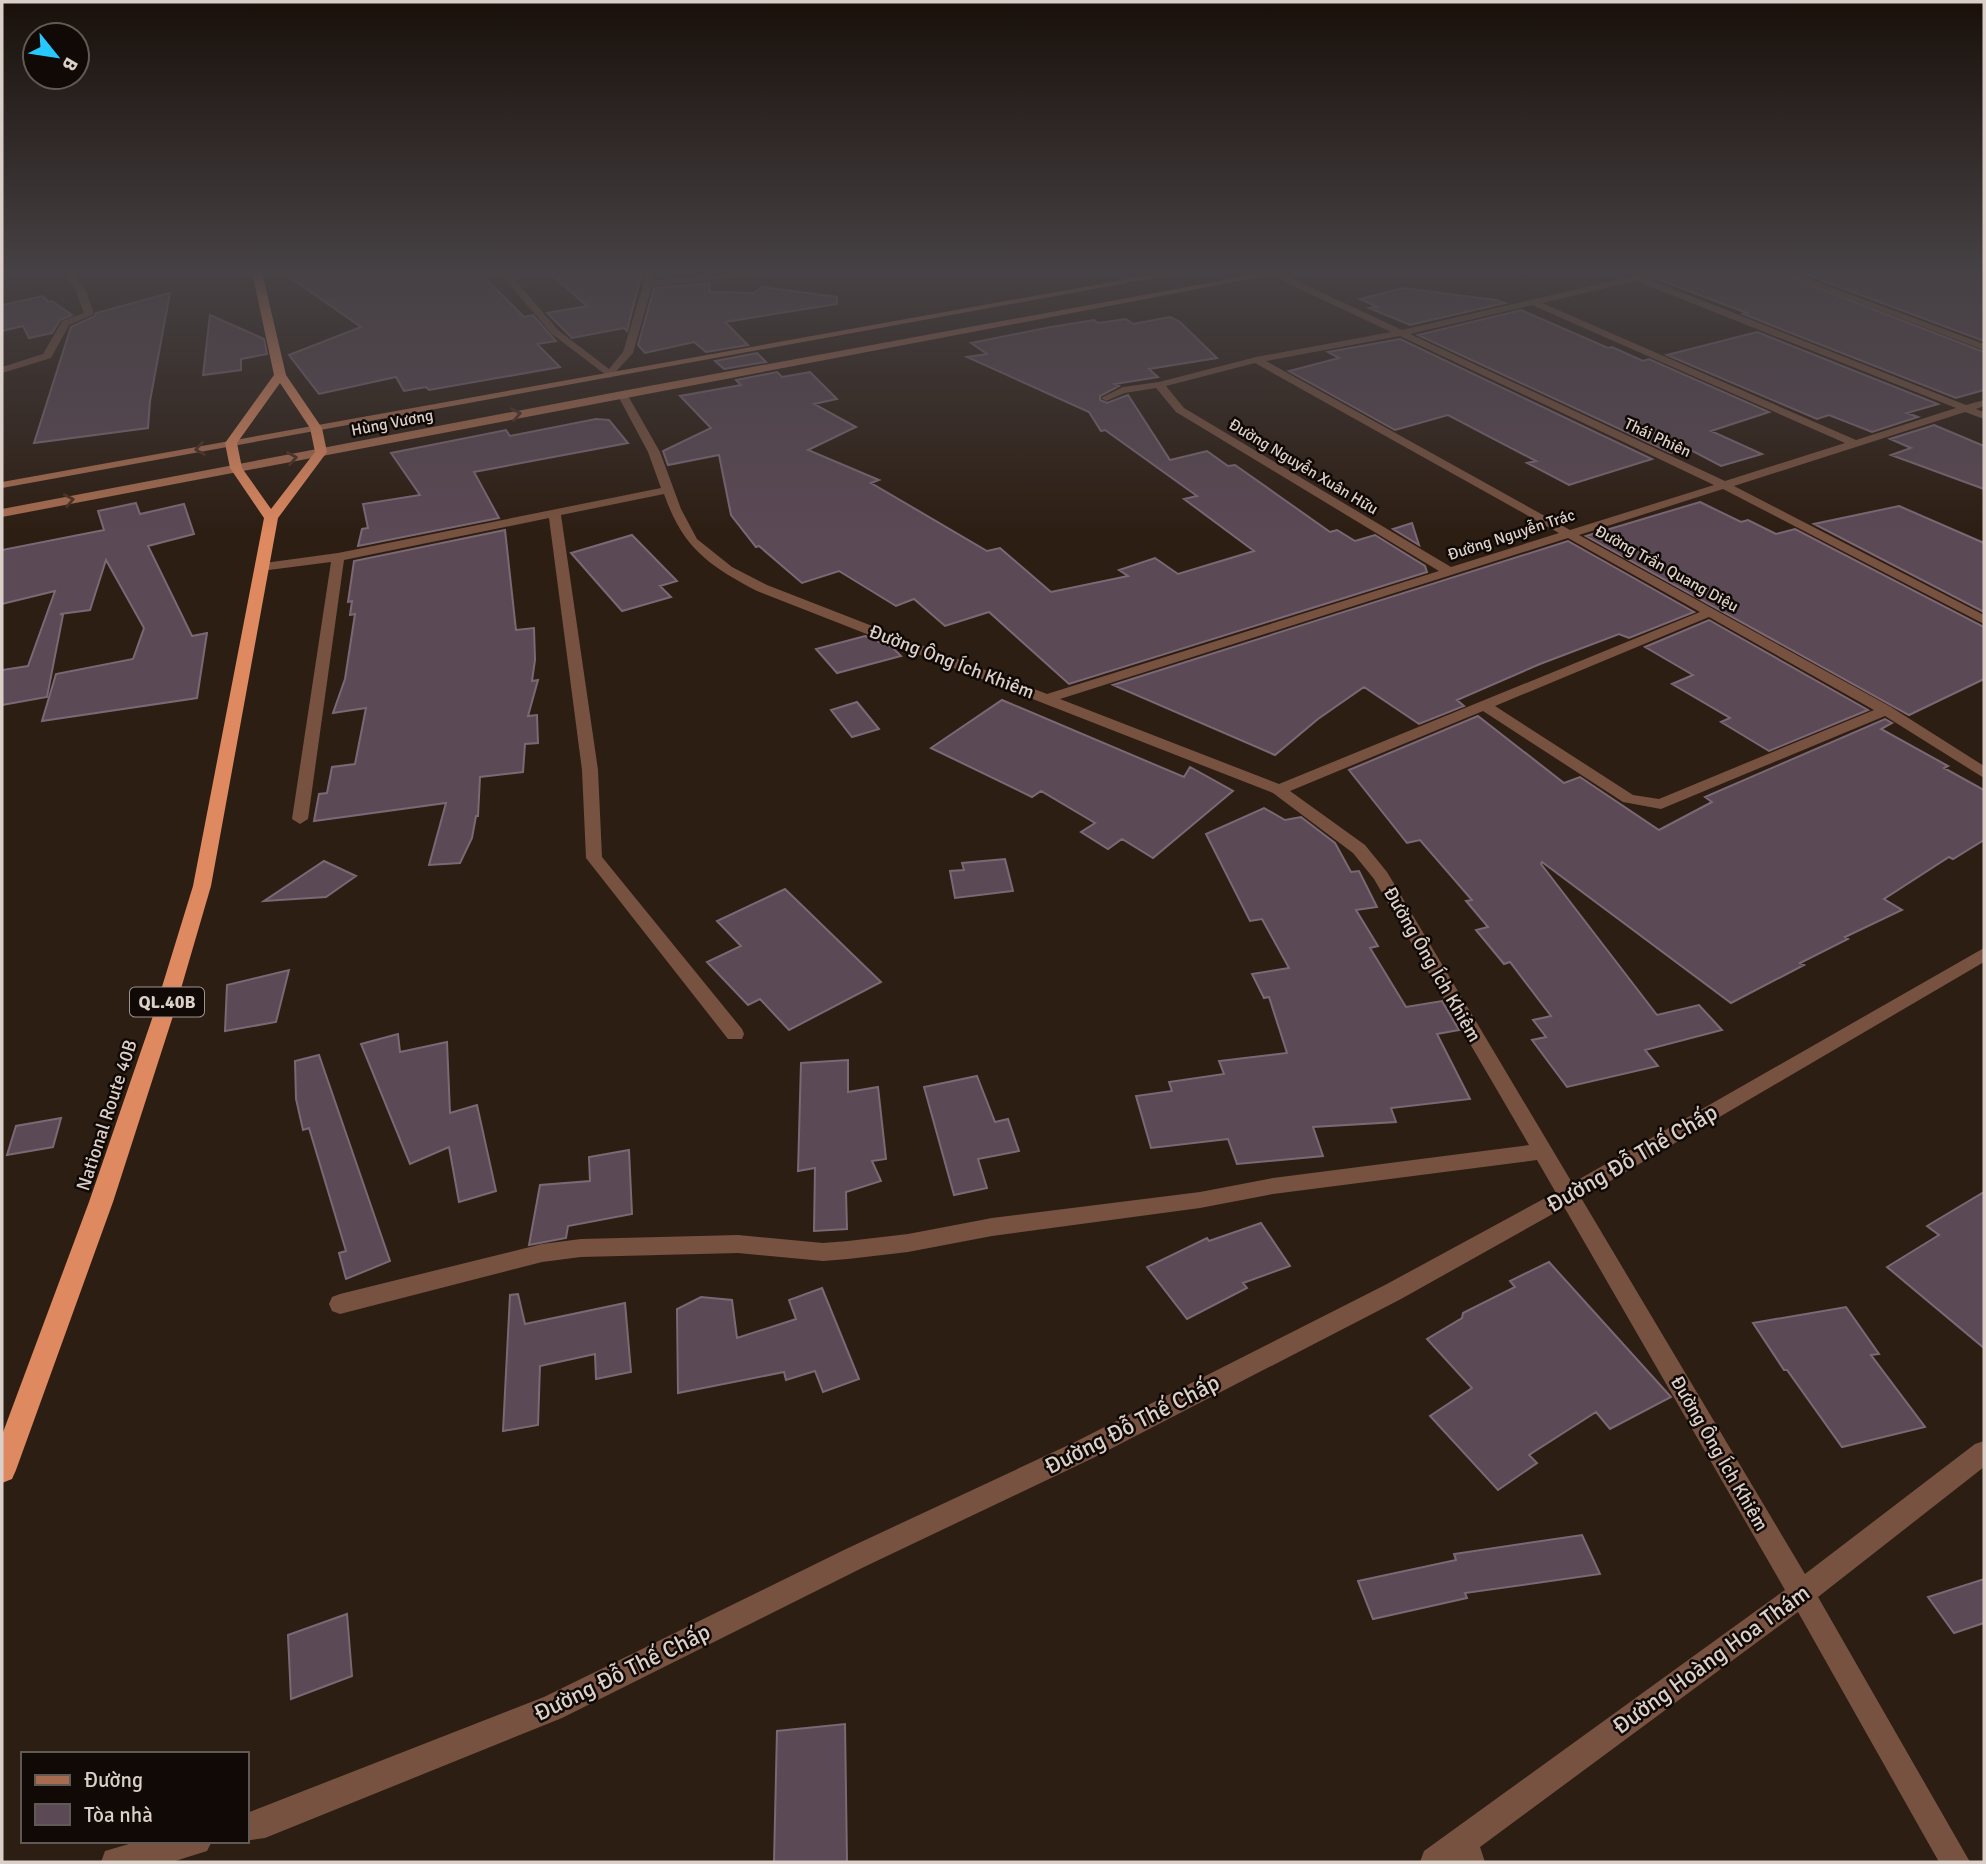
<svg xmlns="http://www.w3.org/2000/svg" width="1986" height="1864" viewBox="0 0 1986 1864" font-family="Signika,sans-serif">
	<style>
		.building { fill: #5b4955; stroke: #7c6875; stroke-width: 2 }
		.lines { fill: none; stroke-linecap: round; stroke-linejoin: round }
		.minor { fill: #775240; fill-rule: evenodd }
		.tertiary { fill: #775240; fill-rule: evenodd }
		.secondary { fill: #a76c50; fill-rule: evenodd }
		.trunk { fill: #de8960; fill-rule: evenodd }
		.oneway { stroke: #4c3123 }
		.labels { text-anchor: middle; stroke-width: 5; stroke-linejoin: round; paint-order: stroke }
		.far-street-label { font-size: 16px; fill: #dbd0c9; stroke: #100905 }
		.shield { fill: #100905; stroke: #9e948e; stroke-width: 2 }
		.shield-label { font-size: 18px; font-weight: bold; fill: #dbd0c9 }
		.street-label { font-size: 19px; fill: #dbd0c9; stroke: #100905 }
		.near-street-label { font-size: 23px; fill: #dbd0c9; stroke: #100905 }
	</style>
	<rect width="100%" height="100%" fill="#2d1e13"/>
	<path class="building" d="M282 272H479L524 317 533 315 556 341 537 344 560 367 429 390 426 387 404 391 396 377 319 394 289 355 361 327Z
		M549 272H642L627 331 624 328 572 338 547 313 587 306Z
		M1668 272H1776L1984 352V390L1956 398 1743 314 1747 313 1654 278Z
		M1799 272H1946L1984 285V341Z
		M709 283 710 292 754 293 762 287 837 297V304L725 322 748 345 706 352 694 342 645 353 638 345 654 288Z
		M1402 288 1496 300 1505 303 1410 325 1369 308 1377 307 1360 299Z
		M170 293 150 401 148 428 34 443 71 327 95 316 96 313Z
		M43 296 48 302 52 301 72 315 60 320 52 333 29 338 23 326 2 331V305Z
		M1521 310 1608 348 1612 347 1643 361 1649 359 1769 412 1711 431 1762 454 1721 466 1687 448 1671 453 1418 335Z
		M210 315 264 339 267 354 241 359V370L203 375Z
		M1170 317 1180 322 1217 358 1149 369 1158 377 1115 384 1119 386 1100 396V400L1107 403 1128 395 1170 460 1207 451 1228 466 1235 465 1330 532 1337 530 1355 541 1375 535 1425 566 1427 572 1069 684 989 612 945 626 914 599 896 606 839 571 802 583 759 546 756 547 731 515 719 455 668 465 663 451 711 428 680 396 741 385 736 380 777 372 782 377 810 372 837 399 814 404 856 427 808 450 879 480 871 483 987 551 1000 548 1051 592 1128 576 1119 570 1155 558 1178 574 1254 551 1184 499 1197 496 1105 430 1101 431 1089 412 967 357 987 354 971 343 1051 327 1094 320 1098 323 1126 319 1133 324Z
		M1757 332 1938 404 1907 413 1918 417 1872 432 1829 415 1817 419 1667 355Z
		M1400 339 1652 459 1569 485 1527 463 1536 461 1448 415 1395 430 1289 371 1339 358 1328 352Z
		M757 353 766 362 724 369 715 361Z
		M596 419 609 420 628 443 474 472 499 518 358 546 362 529 368 528 363 504 420 495 391 453 506 430 510 436Z
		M1934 425 1984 446V489L1891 455 1911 448 1890 439Z
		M1700 502 1741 522 1748 520 1776 534 1795 529 1984 627V679L1909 715 1586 536Z
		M136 503 140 514 184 504 194 534 148 546 192 636 207 633 197 698 42 721 56 674 133 659 144 628 106 560 90 610 60 614 63 615 47 697 2 705V670L28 666 55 591 2 604V550L104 530 98 511Z
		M1899 506 1984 543V612L1814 524Z
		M1412 523 1419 545 1393 529Z
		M505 530 516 630 534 628 535 660 532 681 538 680 528 716 537 715 538 743 525 744 523 772 480 777 478 816H476L472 838 460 863 429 865 446 803 314 821 319 794 327 793 332 767 355 764 366 708 333 713 345 679 355 614 350 615 352 601 348 602 354 561Z
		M632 535 677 581 660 586 671 597 622 611 571 553Z
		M1568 541 1694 612 1629 638 1619 634 1540 664 1457 700 1464 706 1419 724 1364 687 1318 719 1275 755 1113 685Z
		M1709 620 1868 710 1769 751 1721 722 1730 718 1672 684 1693 675 1645 647Z
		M865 636 892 647 901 656 837 673 816 649Z
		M1002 700 1184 777 1190 767 1233 791 1153 858 1122 839 1108 849 1081 832 1095 823 1041 791 1032 797 931 748Z
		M857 702 879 729 852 737 831 710Z
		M1478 716 1564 783 1580 777 1659 830 1712 802 1705 797 1885 719 1892 723 1881 729 1948 766 1944 768 1984 790V840L1953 859 1949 857 1884 899 1902 910 1845 937 1848 939 1800 963 1804 965 1731 1003 1542 862 1541 864 1657 1015 1699 1005 1722 1030 1645 1050 1658 1066 1567 1087 1532 1040 1546 1037 1533 1020 1551 1016 1510 962 1504 964 1476 930 1488 927 1466 901 1472 900 1420 840 1407 843 1349 770Z
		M1264 808 1285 820 1301 817 1335 843 1351 872 1359 871 1377 907 1356 910 1378 946 1370 948 1406 1007 1442 1001 1459 1030 1437 1034 1470 1099 1391 1108 1396 1122 1313 1127 1323 1156 1237 1164 1228 1139 1151 1148 1136 1096 1172 1091 1169 1082 1224 1074 1219 1061 1287 1053 1269 997 1264 998 1252 974 1289 968 1262 919 1250 921 1206 834Z
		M1005 859 1013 891 955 898 950 871 964 870 962 863Z
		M324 861 356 876 326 897 264 901Z
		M785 889 881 982 789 1030 760 999 748 1005 707 962 741 946 717 921Z
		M289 970 276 1022 225 1031 227 985Z
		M398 1034 400 1052 447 1042 450 1113 477 1105 496 1191 459 1202 449 1147 410 1164 361 1044Z
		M319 1055 390 1261 346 1279 339 1253 346 1251 309 1128 303 1130 296 1099 295 1061Z
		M848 1060V1092L878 1087 886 1159 872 1161 881 1181 846 1192 847 1229 814 1231 815 1168 798 1171 801 1063Z
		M977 1076 995 1122 1008 1119 1019 1151 978 1159 987 1188 954 1195 924 1087Z
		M61 1118 53 1147 7 1155 16 1126Z
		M629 1150 632 1214 568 1226 566 1238 529 1245 540 1185 590 1181 589 1157Z
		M1984 1192V1348L1887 1267 1939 1235 1927 1226Z
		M1261 1223 1290 1266 1243 1283 1247 1288 1187 1319 1147 1267 1207 1238 1209 1241Z
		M1549 1262 1671 1397 1610 1429 1596 1412 1529 1455 1537 1463 1498 1490 1430 1416 1472 1388 1427 1339 1462 1318 1463 1313 1515 1287 1510 1281Z
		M822 1288 859 1379 823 1392 815 1371 786 1380 784 1372 678 1393 677 1309 701 1297 732 1300 737 1338 796 1319 789 1300Z
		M518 1294 525 1324 625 1303 631 1372 596 1379 595 1354 540 1366 538 1425 503 1431 510 1295Z
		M1846 1307 1879 1354 1871 1355 1925 1427 1842 1447 1787 1370H1784L1753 1323Z
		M1582 1535 1600 1574 1465 1593 1467 1598 1373 1619 1358 1581 1456 1560 1454 1554Z
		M1984 1579V1623L1954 1633 1928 1597Z
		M347 1614 352 1676 291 1699 288 1635Z
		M845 1724 847 1862H774L777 1731Z"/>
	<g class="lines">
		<path class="minor" d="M64 272H73L86 291 94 314 69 325 51 358 2 373V367L43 354 62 321 84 313 76 291Z
			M499 272H508L558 330 609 369 623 352 642 289 645 272H653L652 281 749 272H784L652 286 633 353 610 378 552 334Z
			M1272 272H1278L1402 330 1650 272H1666L1646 278 1966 405 1984 400V406L1976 409 1984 412V419L1965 412 1734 486 1984 615V624L1723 489 1579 535 1891 707 1984 766V778L1885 716 1661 809 1623 802 1483 711 1290 791 1365 845 1387 872 1805 1574 1975 1444 1984 1441V1467L1818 1597 1970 1862H1939L1798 1612 1480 1847 1485 1862H1420L1424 1851 1785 1590 1537 1160 1273 1194 1200 1208 992 1236 908 1252 848 1259 823 1261 738 1253 581 1257 542 1262 340 1314 332 1311 329 1304 332 1297 340 1294 542 1244 581 1239 738 1235 823 1243 848 1241 908 1234 992 1218 1200 1192 1273 1178 1529 1145 1374 879 1353 853 1273 793 757 591C708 565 683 548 664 494L561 515 598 770 602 857 742 1029 744 1034 742 1039H728L586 858 582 770 549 518 344 560 308 819 300 824 292 819 331 562 261 571 255 567 257 564 338 553 661 488 648 452 617 394 622 391 627 394 660 452 681 509 697 539 732 567 767 585 1047 694 1439 571 1176 412 1156 388 1125 393 1106 401 1101 398 1123 387 1159 382 1256 357 1391 332 1272 276ZM1636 281 1956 408 1856 440 1542 303ZM1532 305 1845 443 1725 481 1410 334ZM1400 336 1714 485 1570 530 1266 361ZM1255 363 1559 533 1451 567 1184 408 1166 386ZM1568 538 1700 612 1279 784 1060 699ZM1709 617 1874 710 1659 799 1633 795 1495 706Z
			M1778 272H1791L1984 344V350Z
			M1948 272H1963L1984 277V283Z"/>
		<path class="tertiary" d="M1984 948V962L1576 1201 1401 1299 1093 1458 864 1567 562 1718 265 1838 244 1841H247V1813L544 1697 846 1549 1075 1442 1385 1285 1562 1189Z
			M139 1841H212L207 1851 172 1862H101L105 1851Z"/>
		<path class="secondary" d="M1167 272H1187L2 488V482Z
			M1268 272H1287L2 517V509L622 391Z"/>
		<path class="trunk" d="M252 272H262L286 375 322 428 327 452 278 518 211 886 173 1016 113 1202 16 1470 12 1479 2 1483V1435L89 1202 153 1016 193 886 264 518 230 468 225 443 274 375ZM280 383 310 428 315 452 271 509 242 468 237 443Z"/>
	</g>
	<defs><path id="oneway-chevron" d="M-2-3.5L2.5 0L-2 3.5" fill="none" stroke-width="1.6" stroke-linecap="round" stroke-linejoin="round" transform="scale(1.75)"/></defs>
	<g class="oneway">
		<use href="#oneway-chevron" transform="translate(516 414) rotate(-11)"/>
		<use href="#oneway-chevron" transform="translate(200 449) rotate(170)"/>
		<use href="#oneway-chevron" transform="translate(292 458) rotate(-10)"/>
		<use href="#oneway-chevron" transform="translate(69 500) rotate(-11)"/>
	</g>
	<linearGradient id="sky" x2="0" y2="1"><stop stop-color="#19100a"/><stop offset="0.51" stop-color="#464144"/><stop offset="1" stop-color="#464144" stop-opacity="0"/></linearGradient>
	<rect width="1986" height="533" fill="url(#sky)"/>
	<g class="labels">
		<g class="far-street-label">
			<text transform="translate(392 422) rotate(-11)" y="6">Hùng Vương</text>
			<text transform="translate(1658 437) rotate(25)" y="6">Thái Phiên</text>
			<text transform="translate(1304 466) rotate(31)" y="6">Đường Nguyễn Xuân Hữu</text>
			<text transform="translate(1511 534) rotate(-18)" y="6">Đường Nguyễn Trác</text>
			<text transform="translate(1667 568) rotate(29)" y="6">Đường Trần Quang Diệu</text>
		</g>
		<rect class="shield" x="130" y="987.5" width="74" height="29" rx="5"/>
		<g class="shield-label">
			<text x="167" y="1008">QL.40B</text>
		</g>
		<g class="street-label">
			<text transform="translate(952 661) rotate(21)" y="7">Đường Ông Ích Khiêm</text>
			<text transform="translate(1433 964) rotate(60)" y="7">Đường Ông Ích Khiêm</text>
			<text transform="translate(106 1115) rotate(-72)" y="7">National Route 40B</text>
			<text transform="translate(1720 1453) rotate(60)" y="7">Đường Ông Ích Khiêm</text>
		</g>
		<g class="near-street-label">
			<text transform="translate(1632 1158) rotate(-30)" y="8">Đường Đỗ Thế Chấp</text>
			<text transform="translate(1132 1424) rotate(-27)" y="8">Đường Đỗ Thế Chấp</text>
			<text transform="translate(1711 1659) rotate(-36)" y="8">Đường Hoàng Hoa Thám</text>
			<text transform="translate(622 1672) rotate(-26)" y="8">Đường Đỗ Thế Chấp</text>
		</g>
	</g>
	<rect width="1986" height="1864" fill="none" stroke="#dbd0c9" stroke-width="7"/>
	<rect x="21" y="1752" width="228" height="91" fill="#100905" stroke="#615953" stroke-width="2"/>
	<rect x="35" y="1775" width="35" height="10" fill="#a76c50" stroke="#615953" stroke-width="2"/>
	<text x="84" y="1787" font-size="21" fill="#dbd0c9">Đường</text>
	<rect x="35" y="1804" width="35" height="21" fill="#5b4955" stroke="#615953" stroke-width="2"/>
	<text x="84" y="1822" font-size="21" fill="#dbd0c9">Tòa nhà</text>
	<g transform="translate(56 56) rotate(120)"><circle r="33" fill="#100905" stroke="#615953" stroke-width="2"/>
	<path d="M0-5L12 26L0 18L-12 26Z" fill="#27c8ff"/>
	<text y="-10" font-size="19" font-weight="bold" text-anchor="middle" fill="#dbd0c9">B</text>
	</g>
</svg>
